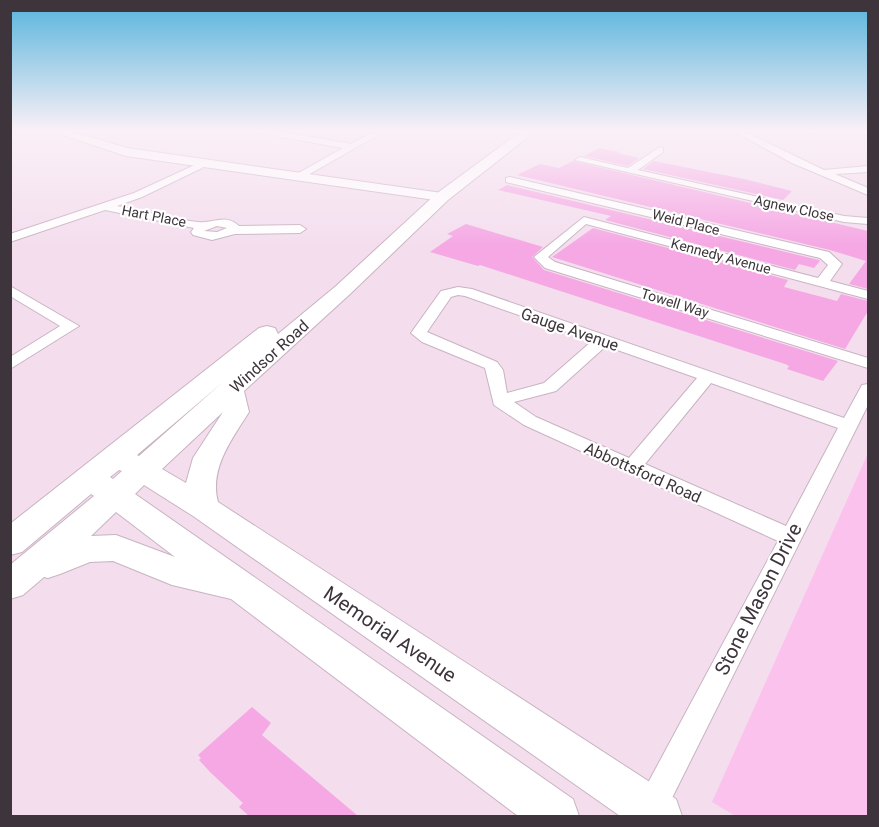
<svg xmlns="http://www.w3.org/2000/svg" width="879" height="827" viewBox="0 0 879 827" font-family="Roboto,sans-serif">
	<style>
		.green { fill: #fbc2ed }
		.building { fill: #f5a8e4 }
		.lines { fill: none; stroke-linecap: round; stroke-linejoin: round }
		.street-casing { stroke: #c8b3c2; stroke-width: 2 }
		.secondary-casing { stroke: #c8b3c2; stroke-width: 2 }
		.primary-casing { stroke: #c8b3c2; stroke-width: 2 }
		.street { fill: #fff; fill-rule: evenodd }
		.secondary { fill: #fff; fill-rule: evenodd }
		.primary { fill: #fff; fill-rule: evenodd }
		.labels { text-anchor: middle; stroke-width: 4.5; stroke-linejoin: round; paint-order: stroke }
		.far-street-label { font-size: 14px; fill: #3d353b; stroke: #fff }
		.street-label { font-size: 16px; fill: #3d353b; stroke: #fff }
		.near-street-label { font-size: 20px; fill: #3d353b; stroke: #fff }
	</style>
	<rect width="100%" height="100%" fill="#f4deee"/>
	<path class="green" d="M868 453V816H735L712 802Z"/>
	<path class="building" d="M599 148 620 152 618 153 639 158 628 166 584 156Z
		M573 161 868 231V289L849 284 866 261 830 250 517 175 540 164 559 168Z
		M654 161 744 179 792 191 783 200 643 169Z
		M507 185 819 260 820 261 814 268 799 264 795 270 605 220 611 216 498 190Z
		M466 224 543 247 532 257 544 270 838 361 823 381 787 369 789 366 785 364 480 265 478 266 430 252 453 236 447 234Z
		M593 228 788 280 784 287 826 298 837 301 841 294 868 301V311L845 349 552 257Z
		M252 707 271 723 262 735 358 816H249L239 807 243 803 210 772 199 760 201 758 198 755Z"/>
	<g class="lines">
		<g class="street-casing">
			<path id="street" d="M256 130H273L351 144 377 130H387L299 180 294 177 295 175 343 148 260 133Z
				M731 130H741L824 170 868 166V172L835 174 868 188V195L792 163Z
				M660 147 663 148V152L638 170 844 216 868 218V224L844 222 575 160 580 157 628 168Z
				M199 163 204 166 202 168 142 197 117 206C144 211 171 219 198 222 214 224 225 213 239 226L300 225 306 229 300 233 235 234 212 240 193 235 191 232 194 228 105 210 10 242V234L134 193ZM217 226 227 228 217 232 204 231Z
				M510 177 829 252 842 264 830 281 868 291V299L586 224 548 257 555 262 868 358V368L545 268 534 257 584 217 818 278 828 265 820 258 506 182V178Z
				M10 286 79 326 10 369V357L60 326 10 296Z
				M458 287 472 289 844 418 862 385 868 384V405L663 816H638L634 809 778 541 524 425 494 405 485 368 422 342 411 333 441 291ZM458 295 465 296 592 341 544 383 507 393 503 370 497 362 427 332 451 297ZM606 346 697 378 629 458 536 417 514 402 556 391ZM711 383 838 428 786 526 645 464Z"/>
		</g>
		<g class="secondary-casing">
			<path id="secondary" d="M48 130H66L127 148 442 193 449 197 442 201 126 156Z
				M734 130H748L742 133Z
				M806 130H868V135L812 133Z"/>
		</g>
		<g class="primary-casing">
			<path id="primary" d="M523 130H537L448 200 350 294 244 391 249 412C232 439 209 469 218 502L676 799 682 816H620L193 516 144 485 135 494 573 799 579 816H518L231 599 172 585 113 561 90 562 60 574 48 578 44 577 23 595 10 599V565L94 496 91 494 22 552 10 555V524L259 328 267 326 275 328 278 334 336 286 436 194ZM223 382 139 456 137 455ZM223 412 193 458 186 483 162 469ZM119 470 122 471 113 479 110 477ZM116 512 175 557 116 535 91 536Z"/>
		</g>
		<use href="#street" class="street"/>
		<use href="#secondary" class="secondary"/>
		<use href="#primary" class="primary"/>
	</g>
	<linearGradient id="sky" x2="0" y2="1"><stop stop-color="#56b4dc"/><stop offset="0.53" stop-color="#faf0f7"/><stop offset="1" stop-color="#faf0f7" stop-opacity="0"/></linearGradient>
	<rect width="879" height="246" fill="url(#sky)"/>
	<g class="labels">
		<g class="far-street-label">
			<text transform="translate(794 208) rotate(12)" y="5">Agnew Close</text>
			<text transform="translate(154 216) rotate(11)" y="5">Hart Place</text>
			<text transform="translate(686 222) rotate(14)" y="5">Weid Place</text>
			<text transform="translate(721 256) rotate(15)" y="5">Kennedy Avenue</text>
			<text transform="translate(675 303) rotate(17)" y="5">Towell Way</text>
		</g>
		<g class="street-label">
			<text transform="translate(570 329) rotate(19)" y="6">Gauge Avenue</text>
			<text transform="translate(269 356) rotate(-42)" y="6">Windsor Road</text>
			<text transform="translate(643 472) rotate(24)" y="6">Abbottsford Road</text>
		</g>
		<g class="near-street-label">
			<text transform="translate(758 599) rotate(-63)" y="7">Stone Mason Drive</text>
			<text transform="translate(390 634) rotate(34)" y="7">Memorial Avenue</text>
		</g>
	</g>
	<rect width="879" height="827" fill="none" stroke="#3d353b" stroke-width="24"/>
</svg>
